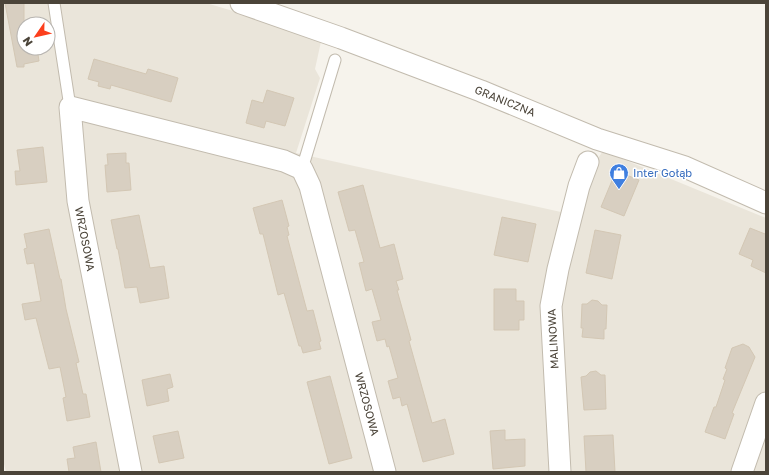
<svg xmlns="http://www.w3.org/2000/svg" width="769" height="475" viewBox="0 0 769 475" font-family="'Golos Text',sans-serif">
	<style>
		.residential { fill: #eae5da; fill-rule: evenodd }
		.building { fill: #d8cfc1; stroke: #d3c7b4 }
		.lines { fill: none; stroke-linecap: round; stroke-linejoin: round }
		.lane-casing { stroke: #c2bbae; stroke-width: 13 }
		.street-casing { stroke: #c2bbae; stroke-width: 23 }
		.lane { stroke: #fff; stroke-width: 11 }
		.street { stroke: #fff; stroke-width: 21 }
		.labels { text-anchor: middle; stroke-width: 3; stroke-linejoin: round; paint-order: stroke }
		.street-label { font-size: 11px; fill: #4b4439; stroke: #fff }
		.shop-label { font-size: 11px; fill: #366cbe; stroke: #fff; text-anchor: start }
	</style>
	<rect width="100%" height="100%" fill="#f6f3ec"/>
	<path class="residential" d="M3 3H206L322 37 315 69 320 78 296 153 561 212 603 151 766 218V472H6L3 460ZM24 24H48V48H24Z"/>
	<path class="building" d="M5 3H24V48H37L39 61 24 64V67H17Z
		M94 59 146 74 148 69 178 78 171 102 111 85 110 89 98 86 99 82 88 79Z
		M267 90 294 98 285 126 266 121 264 128 246 123 252 100 263 103Z
		M43 147 47 182 16 185 15 171H20L17 150Z
		M126 153V163H129L131 190 107 192 105 165H108L107 154Z
		M616 171 639 180 624 216 601 207Z
		M363 185 380 248 394 244 403 279 396 281 399 290H397L411 340 409 341 432 423 445 419 454 454 423 462 407 404 402 406 400 397 393 399 388 381 398 378 389 346 387 347 385 339 377 341 372 322 381 320 372 289 366 291 359 263 364 262 355 230 349 231 338 192Z
		M282 200 289 226 287 227 289 235 287 236 307 311 313 310 321 341 319 342 321 349 303 353 301 346H299L284 293 278 295 263 234H260L253 208Z
		M139 215 150 268 164 266 169 298 140 303 137 287 125 288 118 249H117L111 220Z
		M502 217 536 224 528 262 494 255Z
		M750 228 765 234 766 231V273L751 266 753 260 739 254Z
		M49 229 60 279H61L66 309 79 362 76 363 83 394H86L90 417 67 421 63 398 66 397 60 367 49 369 36 318 25 320 22 304 41 301 34 263 27 264 24 249 27 248 24 234Z
		M595 230 621 235 612 279 586 273Z
		M494 289H516V301H524V320H519V330H494Z
		M592 300 598 301 602 305H607L606 329H604V339L582 337 583 328H581L582 304H587Z
		M743 344 749 347 755 357 732 413 734 414 725 439 705 432 714 407H716L725 380 723 379 727 369 725 368 732 348Z
		M596 371 601 375H605L606 409 584 410 581 377 586 376 590 372Z
		M170 374 173 387 167 389 169 401 147 406 142 380Z
		M330 376 352 458 329 464 307 382Z
		M505 430V440L525 439V466L493 469 490 431Z
		M178 431 184 458 159 463 153 436Z
		M613 435 615 472H586L584 436Z
		M96 442 101 472H69L67 459 75 458 73 447Z"/>
	<g class="lines">
		<g class="lane-casing">
			<path id="lane" d="M54 3 70 107
				M302 169 335 60"/>
		</g>
		<g class="street-casing">
			<path id="street" d="M241 3 341 38 481 91 597 139 685 167 766 203
				M131 472 78 201 70 107 284 161 302 169 310 186 385 472
				M560 472 551 306 558 269 579 186 588 162
				M742 472 766 403"/>
		</g>
		<use href="#lane" class="lane"/>
		<use href="#street" class="street"/>
	</g>
	<defs>
		<g id="shop-pin" transform="scale(1)"><path d="M0 17L-7.5 6A9.5 9.5 0 1 1 7.5 6Z" fill="#3f7fe0" stroke="#fff"/><path d="M-5-2.5h2.3a2.7 3.5 0 0 1 5.4 0H5L5.5 6h-11ZM-1.5-2.5h3a1.5 2.3 0 0 0-3 0Z" fill="#fff"/></g>
	</defs>
	<g fill-rule="evenodd">
		<use href="#shop-pin" x="619" y="173"/>
	</g>
	<g class="labels">
		<g class="street-label">
			<text transform="translate(505 101) rotate(22)" y="4">GRANICZNA</text>
			<text transform="translate(85 239) rotate(79)" y="4">WRZOSOWA</text>
			<text transform="translate(553 339) rotate(-93)" y="4">MALINOWA</text>
			<text transform="translate(367 404) rotate(75)" y="4">WRZOSOWA</text>
		</g>
		<g class="shop-label">
			<text x="633" y="177">Inter Gołąb</text>
		</g>
	</g>
	<rect width="769" height="475" fill="none" stroke="#4b4439" stroke-width="8"/>
	<g transform="translate(36 36) rotate(236)"><circle r="19" fill="#ffffff" stroke="#b7b4b0"/>
	<path d="M0-3L7 15L0 10L-7 15Z" fill="#fc3f1d"/>
	<text y="-6" font-size="11" font-weight="bold" text-anchor="middle" fill="#4b4439">N</text>
	</g>
</svg>
